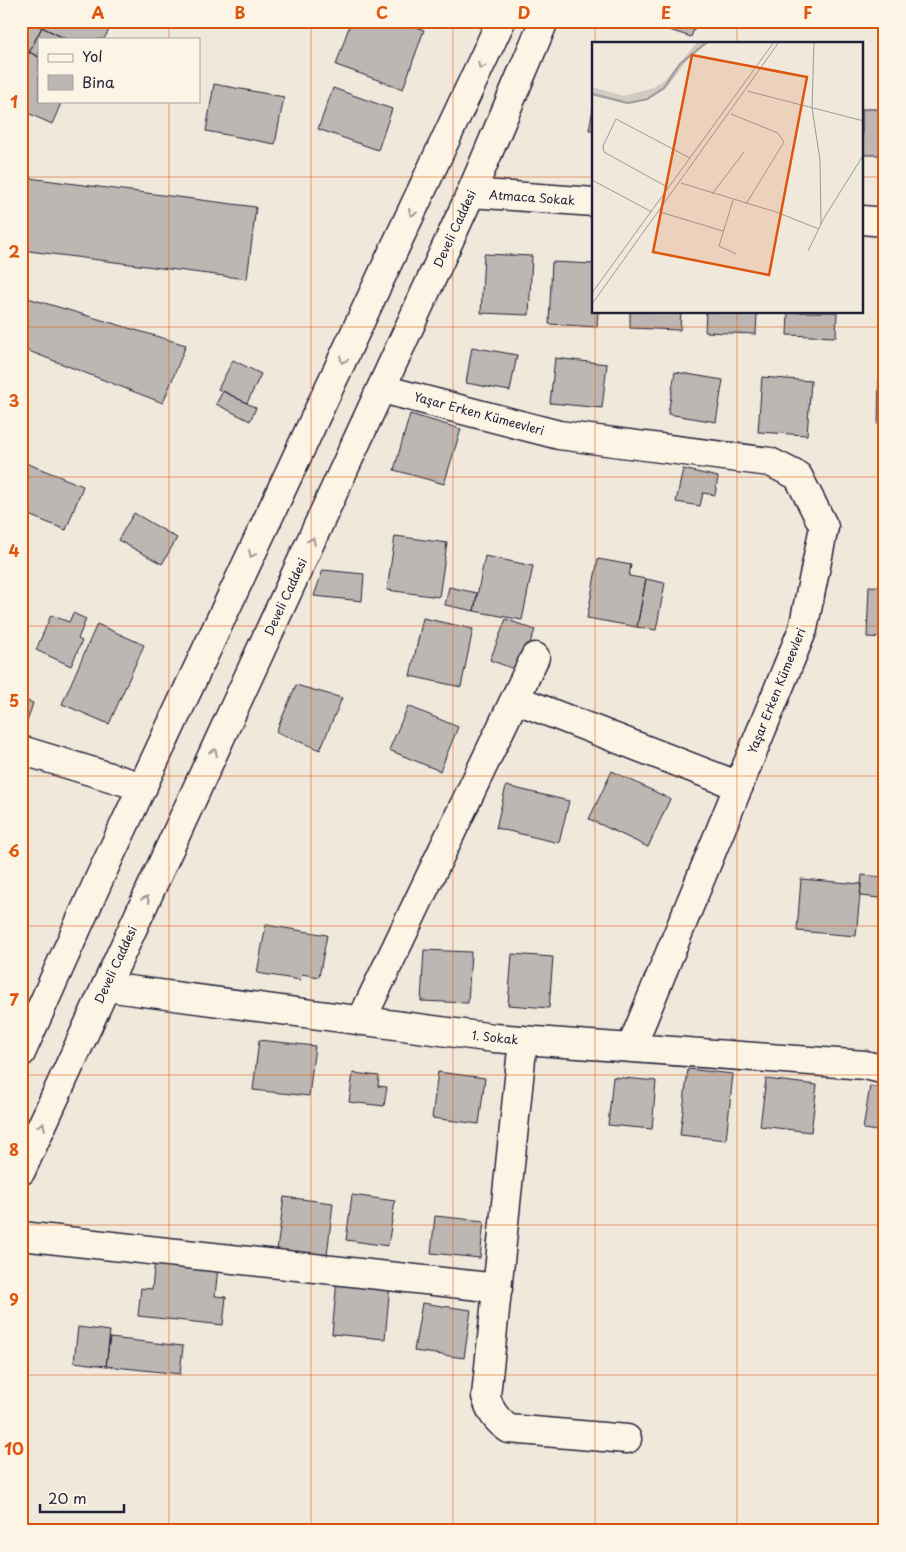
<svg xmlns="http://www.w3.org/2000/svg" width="906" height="1552" viewBox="0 0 906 1552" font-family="'Playpen Sans',sans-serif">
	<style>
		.building { fill: #bcb7b3; stroke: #22223b }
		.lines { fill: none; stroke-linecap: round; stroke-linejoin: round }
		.minor-casing { stroke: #22223b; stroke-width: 31 }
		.major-casing { stroke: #22223b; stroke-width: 31 }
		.minor { stroke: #fcf5e5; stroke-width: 28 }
		.major { stroke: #fcf5e5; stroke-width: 28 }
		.oneway { stroke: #9a9698 }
		.grid { fill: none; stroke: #de560e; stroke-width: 1; stroke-opacity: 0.55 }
		.labels { text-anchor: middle; stroke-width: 5; stroke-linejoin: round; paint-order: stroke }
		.street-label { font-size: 12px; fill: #22223b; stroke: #fcf5e5 }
		.inset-river { fill: none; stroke: #a6a2a2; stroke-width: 2.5 }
		.inset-road { fill: none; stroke: #9d999b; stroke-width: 1 }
		.view { fill: #de560e; fill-opacity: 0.15; stroke: #de560e; stroke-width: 2.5 }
		.inset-edge { fill: none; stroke: #22223b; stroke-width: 2.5 }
		.neatline { fill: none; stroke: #de560e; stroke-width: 2 }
		.grid-label { font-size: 16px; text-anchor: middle; font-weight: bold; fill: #de560e }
	</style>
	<rect width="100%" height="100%" fill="#efe8db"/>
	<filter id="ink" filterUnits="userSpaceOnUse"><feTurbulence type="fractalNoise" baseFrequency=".02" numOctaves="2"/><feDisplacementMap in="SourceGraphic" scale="10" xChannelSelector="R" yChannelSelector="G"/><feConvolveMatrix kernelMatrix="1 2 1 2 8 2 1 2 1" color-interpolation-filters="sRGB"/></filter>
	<g filter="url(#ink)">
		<path class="building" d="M21 21H29L42 27 21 69Z
			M29 21H114L104 39H66Z
			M351 21H399L424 30 403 89 336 65Z
			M642 21H697L691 37Z
			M42 27 66 39H39V57L29 52Z
			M29 52 39 57V101H62L52 124 21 110V69Z
			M214 84 284 97 275 144 206 131Z
			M333 88 392 109 378 150 318 129Z
			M594 104V130H589Z
			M862 109H883V155H862Z
			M21 177 256 207 247 279 21 250Z
			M484 254 532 256 529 315 481 313Z
			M552 262 594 264V312H598L597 327 549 324Z
			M21 296 186 345 163 403 21 348Z
			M630 312H681L680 330 630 328Z
			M706 312H757L756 334 705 332Z
			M788 312H837L836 337 787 335Z
			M472 347 517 355 510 391 466 383Z
			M555 358 607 364 602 408 550 403Z
			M233 360 261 374 247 403 218 389Z
			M675 372 723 380 716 422 668 414Z
			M762 377 811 381 807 435 758 432Z
			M879 378H885V425H878Z
			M223 391 256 408 250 421 216 404Z
			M410 414 461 429 444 484 394 470Z
			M21 461 83 486 66 530 21 512Z
			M683 469 718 477 715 495 703 493 700 506 676 502Z
			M134 513 177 538 162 564 118 540Z
			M395 536 447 543 439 597 387 590Z
			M485 556 533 566 522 620 474 611Z
			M598 559 631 565 629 576 646 579 637 627 587 618Z
			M323 570 364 574 362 601 314 596Z
			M646 579 665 583 656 630 637 627Z
			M869 586 885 587V638L867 637Z
			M449 587 477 593 474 611 445 605Z
			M73 613 86 619 78 639 82 641 71 666 36 650 51 615 69 622Z
			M423 618 473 629 461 687 410 676Z
			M506 619 535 630 519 671 490 660Z
			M97 624 144 645 109 724 62 704Z
			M296 685 342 698 320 750 276 732Z
			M21 699 33 703 25 728 21 727Z
			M408 706 458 727 440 771 389 750Z
			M612 771 670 799 648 847 589 819Z
			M506 786 569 801 559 843 496 828Z
			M862 875 882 877 880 898 860 896Z
			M801 879 861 884 856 936 797 931Z
			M266 925 327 935 319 977 301 974 300 980 257 973Z
			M424 950 471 952 468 1003 421 1001Z
			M512 954 553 957 549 1008 508 1005Z
			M259 1040 315 1046 309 1096 253 1090Z
			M688 1069 733 1074 726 1140 680 1135Z
			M438 1072 485 1078 479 1124 432 1118Z
			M353 1073 379 1076 378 1086 387 1087 384 1106 349 1102Z
			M613 1077 656 1081 652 1129 608 1125Z
			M766 1079 817 1085 811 1132 760 1126Z
			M870 1086 885 1089V1132L863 1129Z
			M352 1195 395 1201 388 1246 346 1240Z
			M284 1197 333 1203 327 1256 277 1250Z
			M435 1216 484 1221 480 1258 431 1253Z
			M155 1260 218 1267 215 1296 226 1297 223 1325 138 1316 141 1288 152 1289Z
			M337 1280 390 1284 385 1339 332 1334Z
			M422 1303 471 1310 464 1358 414 1351Z
			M78 1327 110 1331 106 1366 74 1362Z
			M110 1338 183 1346 180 1374 106 1366Z"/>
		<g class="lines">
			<g class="minor-casing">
				<path id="minor" d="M471 193 594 202
					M862 220 885 222
					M382 389 559 435 770 462 798 476 824 527 803 629 631 1048
					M515 699 739 786
					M21 750 143 787
					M106 987 494 1038 865 1065 885 1070
					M361 1021 535 657
					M523 1040 486 1396C490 1411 496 1420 509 1429L627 1439
					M21 1236 498 1288"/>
			</g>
			<g class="major-casing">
				<path id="major" d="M21 1053 100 877 501 21
					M21 1171 471 193 544 21"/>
			</g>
			<use href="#minor" class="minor"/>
			<use href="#major" class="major"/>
		</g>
		<defs><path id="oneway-chevron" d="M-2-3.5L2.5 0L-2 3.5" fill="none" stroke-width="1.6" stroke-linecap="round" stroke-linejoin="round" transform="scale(1.25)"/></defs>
		<g class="oneway">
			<use href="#oneway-chevron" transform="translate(481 66) rotate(115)"/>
			<use href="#oneway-chevron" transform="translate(412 213) rotate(115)"/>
			<use href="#oneway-chevron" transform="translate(343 360) rotate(115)"/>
			<use href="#oneway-chevron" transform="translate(312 541) rotate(-65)"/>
			<use href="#oneway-chevron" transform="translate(252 554) rotate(115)"/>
			<use href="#oneway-chevron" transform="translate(214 752) rotate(-65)"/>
			<use href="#oneway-chevron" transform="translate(146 899) rotate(-65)"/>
			<use href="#oneway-chevron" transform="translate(42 1126) rotate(-65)"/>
		</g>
	</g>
	<path class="grid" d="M169 21V39M311 21V1531M453 21V1531M595 21V44M737 21V44M169 101V1531M21 177H594M862 177H885M595 312V1531M737 312V1531M21 327H885M21 477H885M21 626H885M21 776H885M21 926H885M21 1075H885M21 1225H885M21 1375H885"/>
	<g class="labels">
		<g class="street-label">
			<text transform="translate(532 198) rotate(4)" y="4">Atmaca Sokak</text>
			<text transform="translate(455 229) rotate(-65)" y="4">Develi Caddesi</text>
			<text transform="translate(479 414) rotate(15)" y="4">Yaşar Erken Kümeevleri</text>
			<text transform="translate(286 597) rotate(-65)" y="4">Develi Caddesi</text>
			<text transform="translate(777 691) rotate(-68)" y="4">Yaşar Erken Kümeevleri</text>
			<text transform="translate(116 965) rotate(-65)" y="4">Develi Caddesi</text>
			<text transform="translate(495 1038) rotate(6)" y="4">1. Sokak</text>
		</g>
	</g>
	<g transform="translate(592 42)">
		<rect width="271" height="271" fill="#efe8db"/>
		<path d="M105 0H119L102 9 76 44 61 54 31 61 0 52V45L32 54 62 46 73 39Z" fill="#d1cbc3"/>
		<path class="inset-river" d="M0 52 36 61 55 57 72 46 88 22 115 0"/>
		<path class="inset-road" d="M222 0 220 66 228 118 229 182M155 49 272 79M139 72 186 91 192 100 154 162M0 138 60 170M89 141 184 170 227 187M77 146 12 110 11 104 24 77 98 116M120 152 152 110M141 158 127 204 144 212M68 170 131 189M216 209 232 176 272 112M0 251 182 0M0 262 187 0"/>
		<path class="view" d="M100 13 215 35 177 233 61 210Z"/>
		<rect width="271" height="271" class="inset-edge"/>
	</g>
	<rect width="906" height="1552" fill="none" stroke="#fcf5e5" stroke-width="55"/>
	<rect x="38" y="38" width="162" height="65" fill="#fcf5e5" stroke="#a5a1a1"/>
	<rect x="48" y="54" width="25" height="8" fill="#fcf5e5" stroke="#a5a1a1"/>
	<text x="82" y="62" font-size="15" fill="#22223b">Yol</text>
	<rect x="48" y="75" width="25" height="15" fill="#bcb7b3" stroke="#a5a1a1"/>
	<text x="82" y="88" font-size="15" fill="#22223b">Bina</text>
	<path d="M40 1504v8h84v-8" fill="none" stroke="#22223b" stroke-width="2.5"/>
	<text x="48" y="1504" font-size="15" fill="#22223b" stroke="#fcf5e5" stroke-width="4" paint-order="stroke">20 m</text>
	<rect x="28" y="28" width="850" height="1496" class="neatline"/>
	<g class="grid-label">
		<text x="98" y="19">A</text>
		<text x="240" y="19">B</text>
		<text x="382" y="19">C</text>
		<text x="524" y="19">D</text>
		<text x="666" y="19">E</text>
		<text x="808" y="19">F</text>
		<text x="14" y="108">1</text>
		<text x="14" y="258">2</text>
		<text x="14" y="407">3</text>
		<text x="14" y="557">4</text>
		<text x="14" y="707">5</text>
		<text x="14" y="857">6</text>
		<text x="14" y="1006">7</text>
		<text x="14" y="1156">8</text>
		<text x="14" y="1306">9</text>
		<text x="14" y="1455">10</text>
	</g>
</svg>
